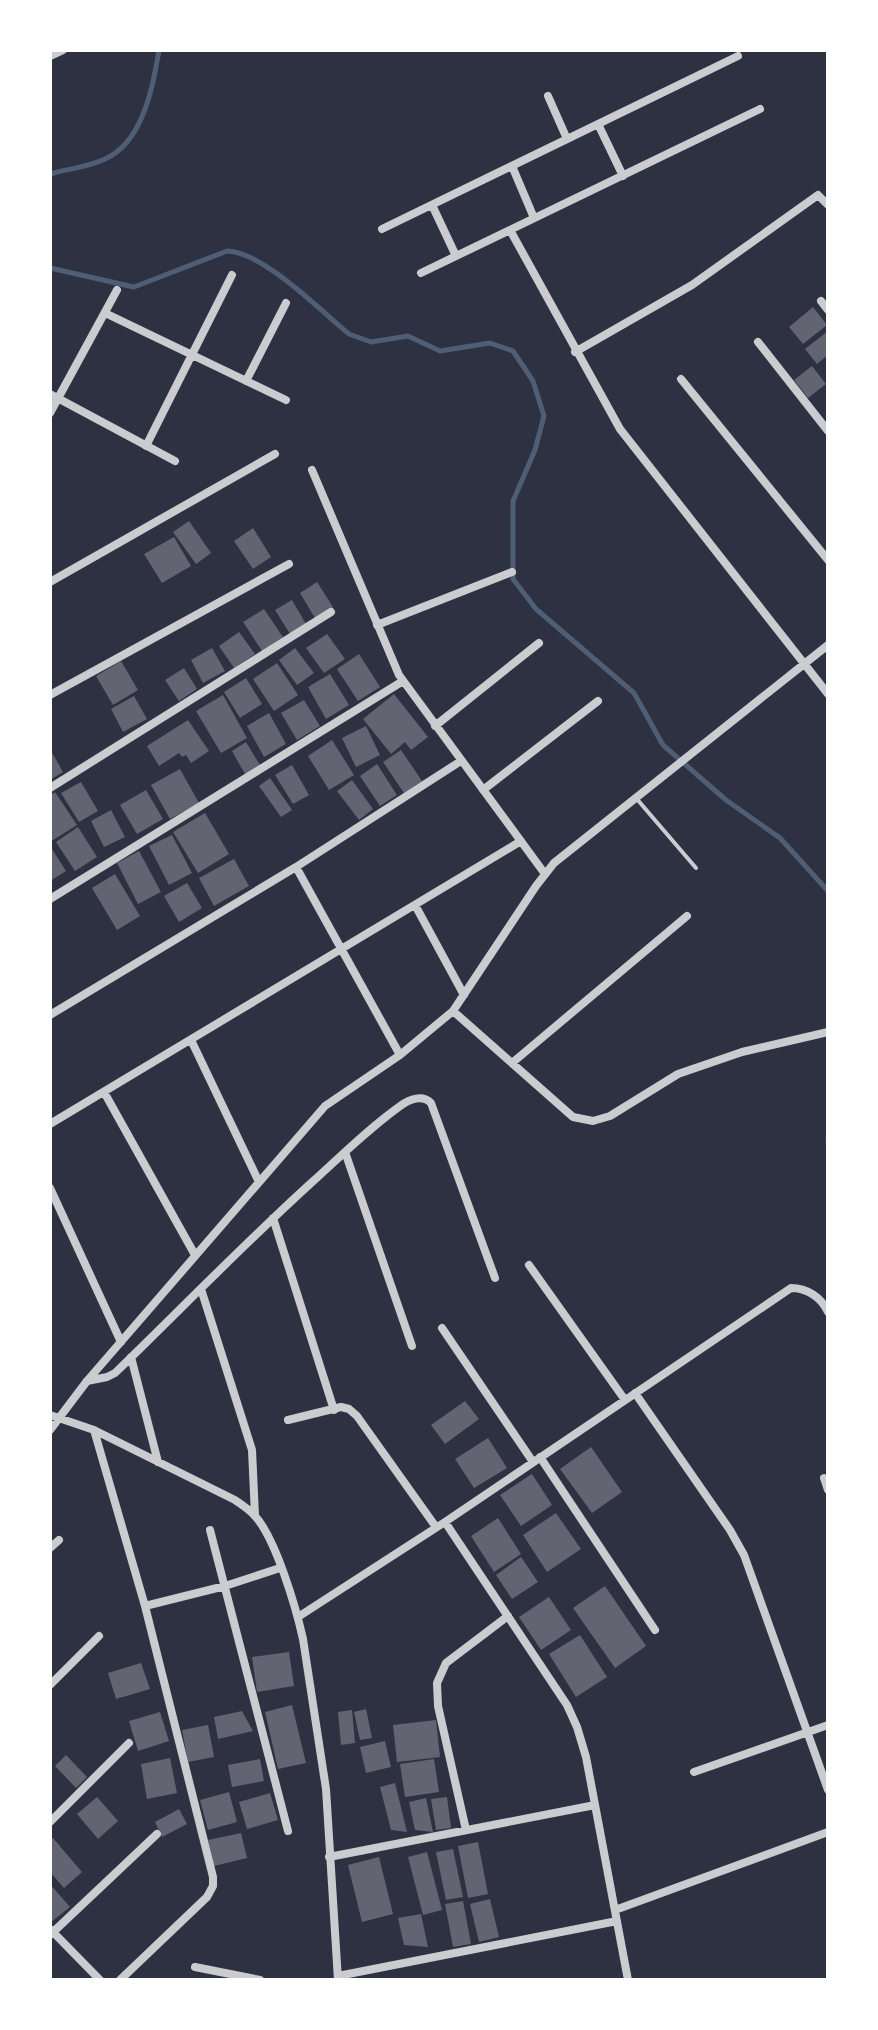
<svg xmlns="http://www.w3.org/2000/svg" width="878" height="2030" viewBox="0 0 878 2030" font-family="'Source Sans 3',sans-serif">
	<style>
		.lines { fill: none; stroke-linecap: round; stroke-linejoin: round }
		.stream { stroke: #4f5d75; stroke-width: 5 }
		.building { fill: #626471 }
		.service { stroke: #caccd0; stroke-width: 4 }
		.minor { stroke: #caccd0; stroke-width: 8 }
	</style>
	<rect width="100%" height="100%" fill="#2d3142"/>
	<g class="lines">
		<path class="stream" d="M50 174C67 169 89 167 105 159 143 142 153 87 159 50
			M50 268 134 287 227 251C263 252 320 310 349 334L371 342 408 336 440 351 490 343 513 351 533 381 544 416 535 450 513 501V579L536 609 634 693 663 745 726 800 780 838 828 891
			M828 1138V1141"/>
	</g>
	<path class="building" d="M813 307 827 325 803 344 789 327Z
		M828 331V355L817 364 805 349Z
		M812 366 826 384 808 398 794 380Z
		M189 521 211 553 196 564 173 532Z
		M253 528 271 557 253 569 234 541Z
		M174 537 191 566 162 583 144 554Z
		M317 582 333 607 315 618 300 593Z
		M292 600 306 624 290 634 275 610Z
		M264 609 283 637 262 651 243 622Z
		M239 632 255 654 234 668 219 646Z
		M327 634 345 659 324 673 306 648Z
		M212 648 225 671 203 683 191 660Z
		M295 648 314 673 297 685 279 660Z
		M359 654 380 687 358 701 337 669Z
		M121 661 138 690 113 705 96 676Z
		M277 663 298 695 274 711 253 679Z
		M184 668 197 689 179 701 165 680Z
		M330 674 349 705 326 719 308 687Z
		M246 678 262 704 240 718 224 692Z
		M394 694 428 737 411 750 405 742 391 754 363 719Z
		M223 695 247 738 221 753 196 711Z
		M134 696 147 719 123 732 111 709Z
		M304 700 320 726 297 740 281 713Z
		M269 713 286 744 264 757 247 726Z
		M188 720 209 751 191 763 186 755 182 757 179 753 159 766 147 746Z
		M366 726 380 755 356 767 342 738Z
		M332 740 354 775 329 790 308 756Z
		M246 742 260 765 245 774 232 751Z
		M50 749 63 772 50 780Z
		M401 750 422 781 404 793 383 762Z
		M377 764 397 795 380 806 360 776Z
		M292 765 309 795 293 804 275 775Z
		M180 769 199 803 170 819 151 785Z
		M270 778 292 810 281 817 259 786Z
		M352 780 373 809 359 820 337 791Z
		M81 782 98 811 79 822 61 793Z
		M146 790 163 819 137 834 120 805Z
		M55 792 77 825 50 842V796Z
		M111 810 125 837 104 847 91 821Z
		M205 813 229 854 198 873 173 832Z
		M78 827 97 857 75 871 56 842Z
		M172 835 192 873 169 885 149 846Z
		M50 846 66 871 50 881Z
		M139 851 161 892 138 904 117 863Z
		M234 859 249 886 214 906 199 878Z
		M115 874 140 916 117 930 92 888Z
		M187 883 202 908 179 922 164 896Z
		M465 1401 479 1419 445 1444 431 1425Z
		M488 1438 507 1468 474 1488 455 1459Z
		M591 1447 622 1492 592 1513 560 1469Z
		M532 1474 552 1505 521 1526 500 1495Z
		M556 1513 581 1549 547 1572 523 1535Z
		M498 1518 521 1554 494 1572 471 1536Z
		M521 1557 538 1582 512 1599 496 1575Z
		M605 1586 646 1646 615 1668 573 1608Z
		M549 1597 571 1630 541 1650 519 1617Z
		M580 1635 607 1677 576 1697 549 1654Z
		M289 1652 294 1686 257 1692 252 1657Z
		M141 1663 150 1689 116 1699 108 1673Z
		M292 1705 306 1763 278 1769 265 1712Z
		M366 1709 372 1738 360 1740 354 1712Z
		M352 1710 355 1743 341 1745 338 1712Z
		M242 1711 253 1731 218 1739 214 1717Z
		M160 1712 169 1741 138 1751 129 1721Z
		M436 1720 440 1757 397 1762 393 1725Z
		M208 1725 214 1757 188 1762 182 1730Z
		M385 1741 391 1767 366 1773 360 1747Z
		M66 1755 87 1777 76 1788 55 1766Z
		M170 1758 177 1793 147 1799 141 1764Z
		M260 1759 264 1781 232 1787 228 1765Z
		M434 1759 439 1792 405 1797 400 1764Z
		M395 1783 407 1832 391 1830 380 1787Z
		M229 1792 237 1822 208 1830 200 1800Z
		M270 1793 278 1820 247 1829 239 1802Z
		M97 1797 118 1821 98 1839 77 1814Z
		M447 1797 451 1828 436 1830 431 1799Z
		M426 1798 433 1832 415 1830 409 1802Z
		M179 1809 187 1824 162 1837 155 1822Z
		M241 1833 247 1858 214 1866 208 1840Z
		M53 1838 82 1872 64 1888 50 1872V1840Z
		M478 1842 488 1894 468 1898 458 1846Z
		M453 1849 463 1897 446 1900 436 1852Z
		M427 1852 442 1910 423 1915 408 1857Z
		M379 1857 393 1914 362 1922 348 1865Z
		M50 1884 70 1907 50 1923Z
		M490 1899 499 1937 479 1942 470 1904Z
		M463 1901 471 1944 453 1947 445 1904Z
		M421 1914 428 1947 404 1945 398 1918Z"/>
	<g class="lines">
		<path class="service" d="M636 798 696 868"/>
		<path class="minor" d="M50 56 63 50
			M548 96 567 139
			M598 124 623 176
			M512 166 534 218
			M432 205 456 256
			M382 229 738 56
			M510 230 620 429 828 694
			M421 273 760 109
			M821 301 828 310
			M105 313 286 400
			M758 342 828 431
			M575 352 692 285 818 195 828 205
			M681 379 828 560
			M246 381 286 303
			M50 394 175 461
			M50 413 117 290
			M146 446 232 275
			M312 470 399 675 545 874
			M50 582 275 454
			M377 625 512 572
			M50 695 289 564
			M435 726 539 643
			M50 788 331 612
			M483 790 598 701
			M296 867 400 1055
			M50 899 403 681
			M415 905 464 995
			M453 1011 573 1117 593 1121 610 1116 678 1074 742 1052 828 1032
			M50 1015 296 867 461 761
			M191 1040 259 1182
			M512 1063 687 916
			M104 1092 195 1255
			M50 1124 521 841
			M345 1152 412 1346
			M50 1188 121 1342
			M273 1218 334 1410
			M529 1265 625 1400
			M201 1289 252 1450 255 1516
			M442 1328 533 1462
			M131 1357 158 1462
			M87 1381 107 1377 115 1373C180 1310 243 1245 310 1184 340 1157 370 1127 403 1104 413 1098 423 1095 431 1103L495 1278
			M635 1393 730 1530 744 1555 828 1790
			M50 1415 94 1430 235 1500C242 1505 250 1510 255 1516 276 1539 296 1608 303 1639L326 1789 338 1980
			M288 1420 341 1407 349 1409 357 1416 436 1527
			M50 1430 87 1381 325 1106 400 1055 453 1011 536 886 554 863 828 645
			M94 1430 145 1606 213 1877V1886L207 1897 120 1980
			M540 1457 655 1630
			M824 1478 828 1490
			M445 1522 567 1705 577 1727 586 1757 628 1980
			M210 1530 288 1831
			M50 1548 59 1540
			M145 1606 225 1586 280 1568
			M298 1617 445 1522 791 1288C807 1288 821 1297 828 1312
			M50 1685 99 1636
			M694 1772 828 1725
			M50 1822 129 1743
			M466 1830 438 1706 437 1683 446 1663 508 1616
			M329 1857 595 1805
			M615 1910 828 1832
			M51 1930 100 1980
			M50 1935 157 1834
			M195 1967 260 1980
			M338 1976 617 1921"/>
	</g>
	<rect width="878" height="2030" fill="none" stroke="#ffffff" stroke-width="104"/>
</svg>
